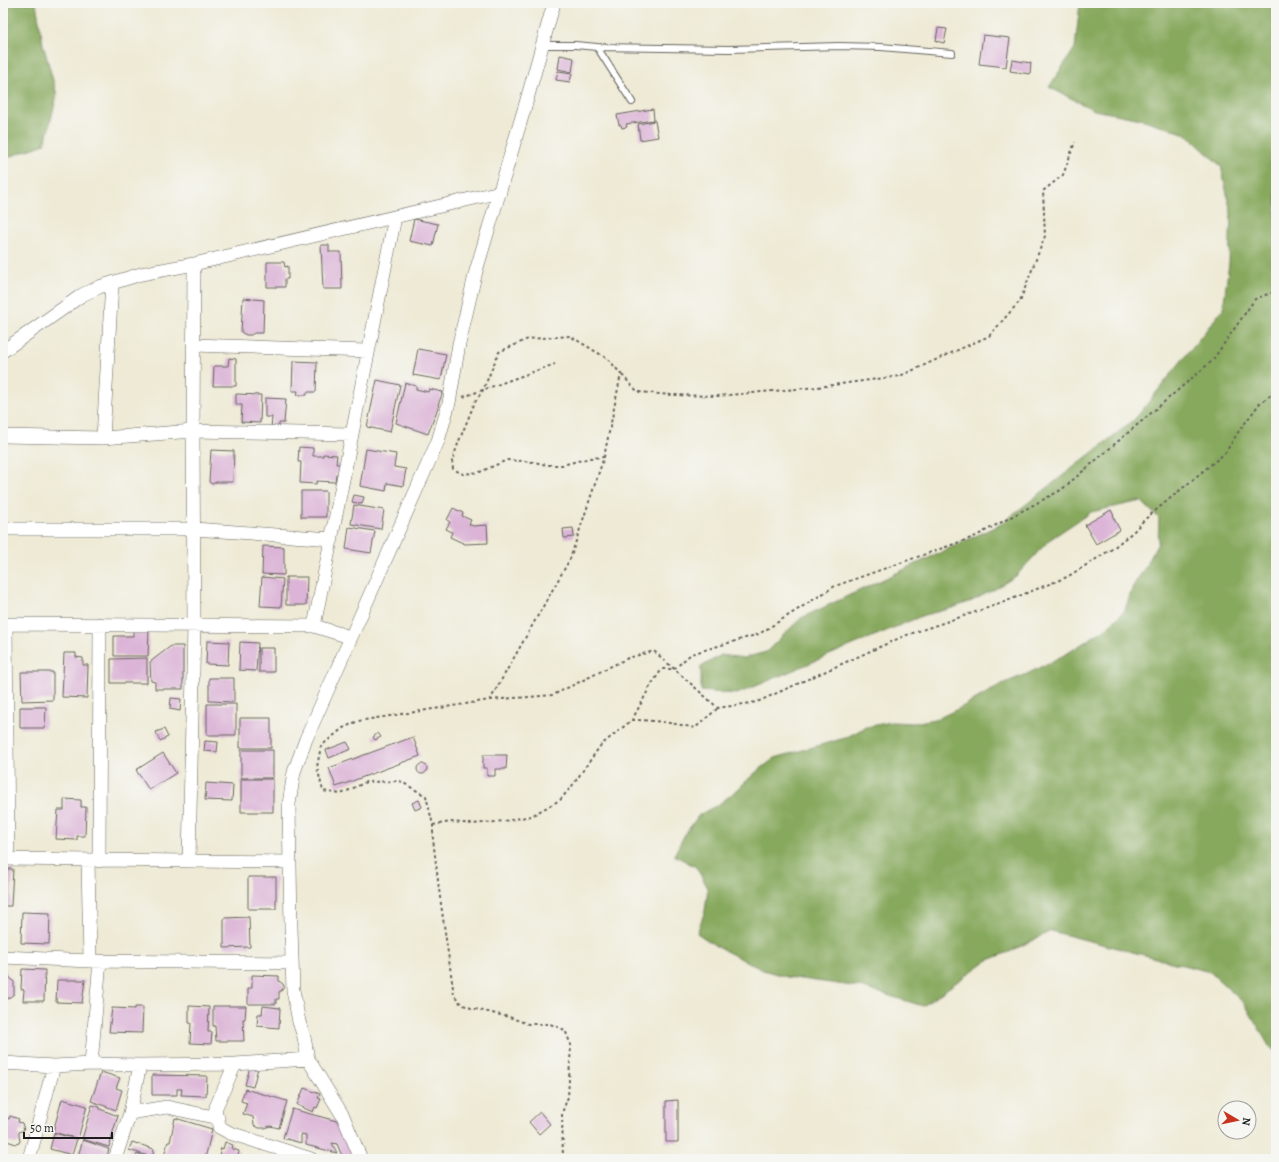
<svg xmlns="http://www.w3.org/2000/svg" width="1279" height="1162" viewBox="0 0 1279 1162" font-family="Alegreya,serif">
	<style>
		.forest { fill: #87a95d; stroke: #52623c }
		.building { fill: #dbb4d7 }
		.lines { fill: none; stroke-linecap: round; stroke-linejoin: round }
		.service-casing { stroke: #66645d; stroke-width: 8 }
		.minor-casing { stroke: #66645d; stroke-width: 14 }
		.path { stroke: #66645d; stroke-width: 2; stroke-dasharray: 3 3; stroke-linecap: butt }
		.service { stroke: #fff; stroke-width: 6 }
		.minor { stroke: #fff; stroke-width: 13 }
	</style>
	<rect width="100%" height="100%" fill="#f6f6f2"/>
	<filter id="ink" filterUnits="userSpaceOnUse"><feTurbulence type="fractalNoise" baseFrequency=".025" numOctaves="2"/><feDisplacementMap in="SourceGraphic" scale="8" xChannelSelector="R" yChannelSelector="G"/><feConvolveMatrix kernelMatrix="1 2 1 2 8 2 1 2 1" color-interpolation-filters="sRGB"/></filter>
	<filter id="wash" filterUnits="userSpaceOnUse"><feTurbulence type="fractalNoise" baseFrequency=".012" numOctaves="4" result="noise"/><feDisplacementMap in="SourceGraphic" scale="16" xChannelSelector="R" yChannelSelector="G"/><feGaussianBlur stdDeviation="0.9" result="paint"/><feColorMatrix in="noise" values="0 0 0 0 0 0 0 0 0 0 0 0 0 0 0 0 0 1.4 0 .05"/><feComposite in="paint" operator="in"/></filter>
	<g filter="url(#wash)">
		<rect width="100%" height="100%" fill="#eeead5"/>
		<path class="forest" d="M3 3H36L43 44 57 95 45 144 3 159Z
			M1080 3H1276V1052L1269 1046 1245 1004 1210 972 1051 931 1009 952 986 961 923 1006 860 987 787 977 763 970 716 946 697 933 705 911 708 888 696 867 674 855 685 834 699 815 719 804 737 790 755 773 775 758 845 738 866 727 891 722 914 723 939 718 960 708 1004 683 1025 675 1068 653 1108 627 1125 610 1133 586 1146 566 1158 543 1159 518 1141 501 1091 512 1049 540 1016 576 995 589 972 601 949 609 924 615 737 694 701 691V667L721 655 744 658 766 652 801 618 1001 524 1135 419 1223 309 1229 263 1231 213 1221 166 1186 134 1141 119 1094 110 1049 87 1075 48Z"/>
		<g id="blocks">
			<path class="building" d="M938 28 947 29 944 43 936 41Z
				M983 35 1010 38 1006 67 979 64Z
				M560 55 574 58 572 72 558 69Z
				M1012 60 1031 63 1030 74 1010 71Z
				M558 71 572 73 570 82 556 80Z
				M653 109 654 120 626 124 627 127 622 128 621 125H619L617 115Z
				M655 121 658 137 640 140 638 124Z
				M414 219 438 224 433 246 409 241Z
				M321 245H329V252H341L342 289H323Z
				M267 262H284L285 267 288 266V279H285V287H267Z
				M243 298 264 300 263 333H254L251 335H246L241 332Z
				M418 349 446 354 441 380 413 375Z
				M229 358 236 359V386H213L214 366H228Z
				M293 361 317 362 316 392H307V395H297L298 391H292Z
				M377 380 400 385 390 432 367 427Z
				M405 383 416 386V389L428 392 429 389 443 392 438 405H439L428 434 396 423Z
				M236 394 261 395 260 423 241 422 242 405H236Z
				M265 398 286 399 284 423H279V428H271L272 417H265Z
				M299 447 313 448V456H323V454L337 455 336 464H341L340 474H336L335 482 317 481 316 484 300 483 301 462H298Z
				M366 449 396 454 394 467 406 469 403 486 387 483 386 491 360 486Z
				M211 450 234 451 233 482H216L212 484 209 482Z
				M301 491H326V517H301Z
				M354 495 364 497 362 504 352 502Z
				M354 505 384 510 381 529 351 524Z
				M453 508 463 513 462 516 471 520 469 524 473 526 487 525 488 543 465 544 450 537 452 532 446 529 450 522 447 520Z
				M1111 510 1114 516 1113 517 1120 530 1096 544 1085 525Z
				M349 527 375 531 371 553 346 549Z
				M573 528 574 537 564 538 563 529Z
				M263 546 284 547V575L262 574Z
				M262 577 283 579 281 607 260 606Z
				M286 577H307L306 605H286Z
				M133 630H149L148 656H114V636H133Z
				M207 641 229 642 228 665 206 664Z
				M240 642 258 643 256 671 239 670Z
				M171 646H183V689H155V682L151 681 150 662Z
				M259 648H274V672H259Z
				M64 653H76V657L83 658V665H88L87 698 62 697Z
				M147 658V683H111V659Z
				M21 672H53V700L22 701Z
				M209 678H234V702L209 701Z
				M171 698 181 699 180 711 170 709Z
				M207 704H236V735H207Z
				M20 707H46L45 728H20Z
				M240 718H271V748H240Z
				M164 729 168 737 160 741 156 732Z
				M378 733 381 737 375 740 373 737Z
				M413 737 420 756 336 787 329 768Z
				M205 741 218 742 217 752 204 751Z
				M347 742 351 749 329 758 326 750Z
				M241 750H273V778H241Z
				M163 753 176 773 149 790 136 770Z
				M483 755H507L506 769H495V776H487V768H483Z
				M417 769a5 5 0 1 1 10 0a5 5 0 1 1-10 0Z
				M241 779H273V812H241Z
				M206 783 233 785 232 801 205 800Z
				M64 799 81 800V807H86L85 836H77V840L56 839 58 810H64Z
				M419 800 422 807 415 810 412 803Z
				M3 869H13L11 906H3Z
				M248 877H276V909H248Z
				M22 912 50 913 49 944 21 943Z
				M249 917 250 947 224 948V918Z
				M3 967 7 972 6 973 14 982V994L6 1000 3 1001Z
				M22 969 45 970 44 1001H23L24 990 21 989Z
				M252 975 279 976V981L283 984 284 987 282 990 279 992V999H276V1004H248V988H252Z
				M57 980H85L82 1003 56 1002Z
				M189 1006 209 1007 208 1032H212L211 1044 190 1043 191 1023H189Z
				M213 1006H246L245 1019H243L244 1041H216L215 1026H213Z
				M263 1006 280 1008 279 1028 257 1026 258 1014H262Z
				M135 1007H143L142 1033 109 1032 112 1008 135 1009Z
				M250 1067 258 1068 253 1087 245 1085Z
				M101 1072 120 1078 116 1088 122 1090 116 1110 91 1101Z
				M152 1075 207 1076 206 1096 181 1095 182 1089H177V1095H152Z
				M304 1088 320 1094 318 1098 321 1099 317 1108 315 1107 313 1112 297 1105Z
				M245 1089 287 1101 279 1128 270 1126 265 1128H259L254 1125 253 1117 243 1114 247 1103 241 1101Z
				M62 1099 87 1106 78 1139 53 1132Z
				M678 1100V1142H666V1101Z
				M92 1105 100 1107V1109L118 1116 111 1138H112L109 1147 82 1139Z
				M292 1109 344 1123 357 1158 342 1156 337 1144 332 1143 337 1153 306 1145V1135L301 1134V1143L283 1138Z
				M540 1112 550 1124 539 1134 529 1122Z
				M10 1116 19 1119 18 1122 22 1123 24 1130 19 1132V1136L20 1141 19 1143 16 1144 7 1141 6 1146 3 1145V1117L9 1119Z
				M175 1118 212 1129 205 1159H163L168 1142H170Z
				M54 1133 77 1139 72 1155 50 1149Z
				M83 1140 109 1149 106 1159H77Z
				M132 1142 154 1149 152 1157 129 1150Z
				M225 1142 233 1145 232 1149 239 1151 238 1156 243 1158V1159H218L221 1148 223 1149Z
				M137 1154 153 1159H136Z
				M255 1156 265 1159H254Z"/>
		</g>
	</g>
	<g filter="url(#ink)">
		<use href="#blocks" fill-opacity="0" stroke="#66645d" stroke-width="1"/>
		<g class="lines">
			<g class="service-casing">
				<path id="service" d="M543 45H575L597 47 632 102
					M597 47 729 49 839 46 881 47 952 53"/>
			</g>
			<g class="minor-casing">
				<path id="minor" d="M112 283 103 438 193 431 351 434
					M194 345 368 351
					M3 351 82 295 99 287 141 274 194 264 500 192
					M3 436 103 438
					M3 529H194L332 539
					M3 624 314 626 350 637
					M6 624 8 859
					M314 626 395 217
					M3 859 290 862
					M88 860 90 961 292 963
					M99 861 100 624
					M189 861 194 625 193 431 194 264
					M3 957 90 961
					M3 1063 54 1066 91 1064 140 1065 235 1064 308 1059
					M91 1064 100 961
					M235 1064 216 1107 215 1116 218 1118 219 1127 230 1133 311 1159
					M130 1113 167 1107 218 1118
					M29 1159 54 1066
					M115 1159 130 1113 140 1065
					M361 1159 343 1116 308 1059 304 1037 299 1022 293 990 291 927 289 804 294 772 306 739 438 441 449 403 459 344 476 271 526 103 554 3"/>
			</g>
			<path class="path" d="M622 375 638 392 672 395 718 396 818 387 900 376 989 336 1020 301 1045 236 1043 191 1063 175 1075 142
				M463 397 555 364
				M490 700 553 695 628 658 654 651 718 708 757 702 904 636 999 604 1067 577 1112 549 1134 531 1144 520 1225 453 1239 431 1260 403 1276 391
				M632 720C654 720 674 723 695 728L718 708
				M433 825 450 822 473 824 505 821 531 816 560 800 572 786 601 745 632 720 651 685 662 669H674L691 654 759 634 835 586 974 537 1061 490 1212 361 1255 299 1276 291
				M563 1159 562 1113 568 1097 571 1045 565 1030 550 1024H528L509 1017 471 1008 461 1004 454 995 440 897 433 839V825L426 796 400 781 366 782 341 794 323 791 317 767 321 746 343 728 358 721 490 700 570 559 604 457 621 374 608 359 570 336 528 339 499 352 483 390 475 402 459 441 452 461 453 469 463 474 480 472 507 460 534 462 547 465H562L590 458 604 457"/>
			<use href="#service" class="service"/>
			<use href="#minor" class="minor"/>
		</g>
	</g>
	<rect width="1279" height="1162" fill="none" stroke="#f6f6f2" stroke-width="16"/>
	<g transform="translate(1237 1120) rotate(99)"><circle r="19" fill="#f6f6f2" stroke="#9f9f9c"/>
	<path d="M0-3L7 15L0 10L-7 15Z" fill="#c8321e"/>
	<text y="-6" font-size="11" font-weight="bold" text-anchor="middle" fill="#1c1c1c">N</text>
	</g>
	<path d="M24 1132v6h88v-6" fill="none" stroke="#1c1c1c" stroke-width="2"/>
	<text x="30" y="1132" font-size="12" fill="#1c1c1c" stroke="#f6f6f2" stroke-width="3" paint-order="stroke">50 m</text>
</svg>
